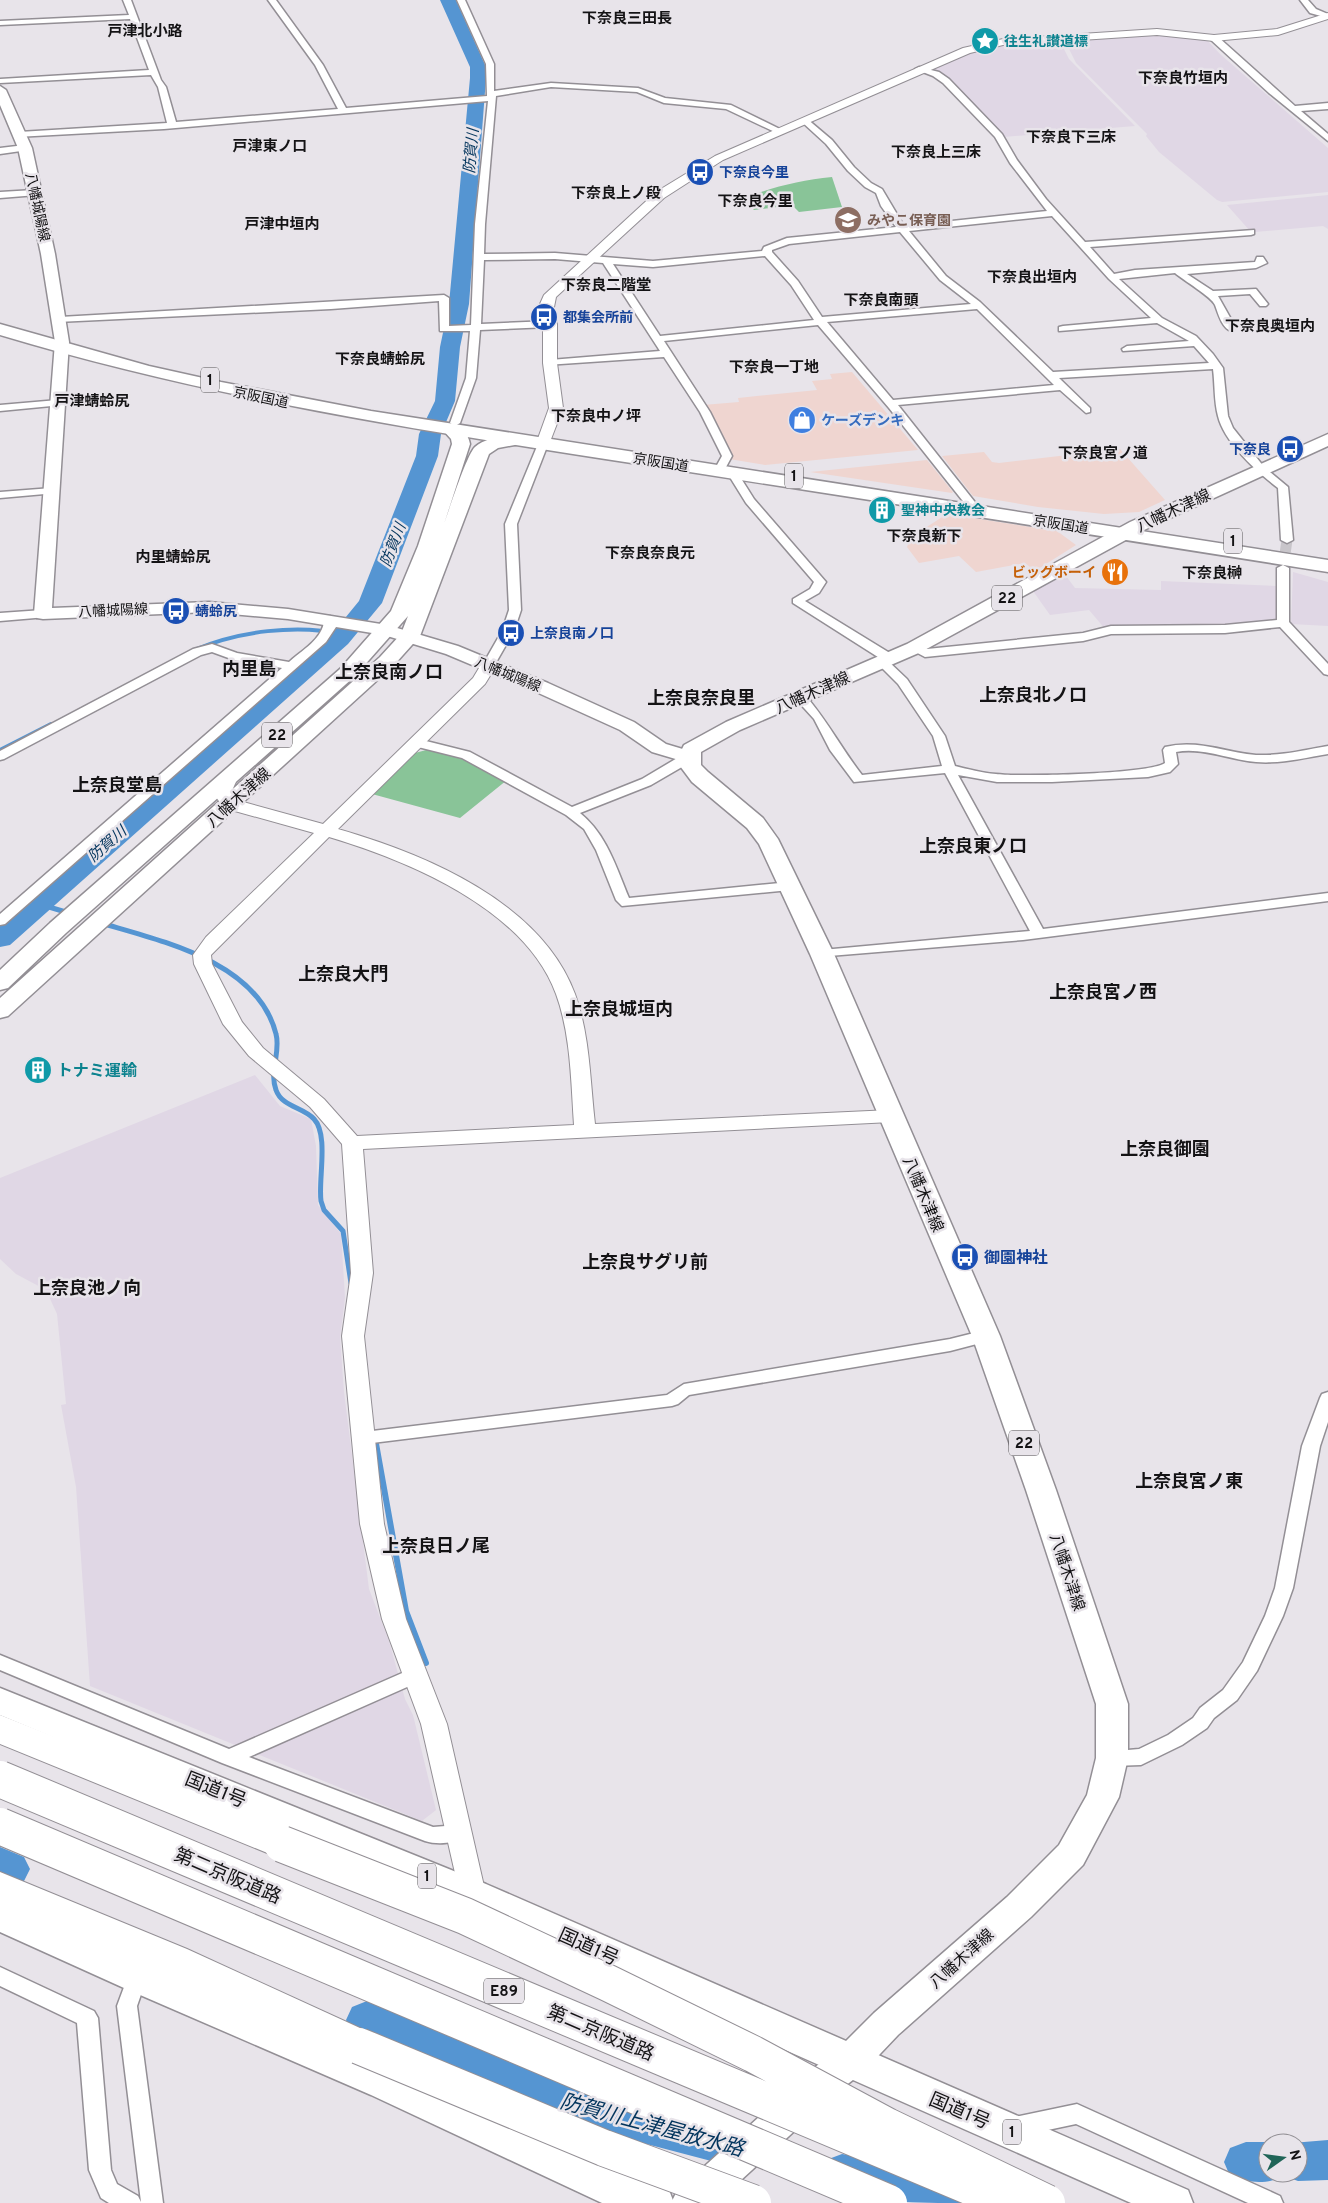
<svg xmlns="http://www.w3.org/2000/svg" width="1328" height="2203" viewBox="0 0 1328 2203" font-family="Overpass,'Noto Sans JP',sans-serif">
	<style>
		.commercial { fill: #efd5d0 }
		.built { fill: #e0d7e5 }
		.green { fill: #89c498 }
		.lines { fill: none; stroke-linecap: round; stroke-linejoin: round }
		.stream-far2 { stroke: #5595d2; stroke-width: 4 }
		.stream-far1 { stroke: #5595d2; stroke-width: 5 }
		.stream { stroke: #5595d2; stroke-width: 6 }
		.river { fill: #5595d2; fill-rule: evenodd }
		.minor-tunnel { stroke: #c8c5ca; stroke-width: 11; stroke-dasharray: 11 5.5; stroke-linecap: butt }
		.minor-casing { stroke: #938f95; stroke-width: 3 }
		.tertiary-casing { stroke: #938f95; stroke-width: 2 }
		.secondary-casing { stroke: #938f95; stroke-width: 3 }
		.primary-casing { stroke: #938f95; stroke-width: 3 }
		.trunk-casing { stroke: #938f95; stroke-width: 3 }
		.motorway-casing { stroke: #938f95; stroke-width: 2 }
		.minor { fill: #fff; fill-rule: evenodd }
		.tertiary { fill: #fff; fill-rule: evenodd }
		.secondary { fill: #fff; fill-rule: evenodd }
		.primary { fill: #fff; fill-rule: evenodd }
		.trunk { fill: #fff; fill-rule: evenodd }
		.motorway { fill: #fff; fill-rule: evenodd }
		.motorway-bridge-casing { stroke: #938f95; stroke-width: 38; stroke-linecap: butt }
		.motorway-bridge { stroke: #fff; stroke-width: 36 }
		.labels { text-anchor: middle; stroke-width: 5; stroke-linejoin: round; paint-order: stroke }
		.far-culture-label { font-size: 14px; font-weight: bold; fill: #0d838f; stroke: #e8e4ea; text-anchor: start }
		.far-transit-label { font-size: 14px; font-weight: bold; fill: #164399; stroke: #e8e4ea; text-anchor: start }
		.far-street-label { font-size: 14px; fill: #141315; stroke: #e8e4ea }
		.far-education-label { font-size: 14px; font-weight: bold; fill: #785e54; stroke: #e8e4ea; text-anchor: start }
		.far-shop-label { font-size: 14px; font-weight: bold; fill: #366cbe; stroke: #e8e4ea; text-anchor: start }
		.far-food-label { font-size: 14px; font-weight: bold; fill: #c56008; stroke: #e8e4ea; text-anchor: end }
		.far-neighbourhood-label { font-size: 15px; font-weight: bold; fill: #141315; stroke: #e8e4ea }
		.far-water-label { font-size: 15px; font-style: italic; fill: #03355d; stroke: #e8e4ea }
		.shield { fill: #e8e4ea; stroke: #545255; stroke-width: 1 }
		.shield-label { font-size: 15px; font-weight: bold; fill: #141315 }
		.street-label { font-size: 16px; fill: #141315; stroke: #e8e4ea }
		.culture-label { font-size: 16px; font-weight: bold; fill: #0d838f; stroke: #e8e4ea; text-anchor: start }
		.transit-label { font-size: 16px; font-weight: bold; fill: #164399; stroke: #e8e4ea; text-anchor: start }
		.neighbourhood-label { font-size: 18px; font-weight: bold; fill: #141315; stroke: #e8e4ea }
		.near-street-label { font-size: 19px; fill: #141315; stroke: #e8e4ea }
		.near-water-label { font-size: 21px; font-style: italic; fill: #03355d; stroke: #e8e4ea }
	</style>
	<rect width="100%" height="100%" fill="#e8e4ea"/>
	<path class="commercial" d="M852 372 918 450 765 465 729 459 703 405 739 402 738 398 817 390 812 381 832 379 830 374Z
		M1120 449 1165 500 1139 512 1104 514 1038 507 973 496 942 456 984 452 992 462 999 463Z
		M927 460 953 492 952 493 810 472Z
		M947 514 1057 531 1076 545 1035 571 1025 563 976 572 959 556 919 563 907 547 911 537Z"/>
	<path class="built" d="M1149 34 1206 39 1220 54 1328 148V192L1222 202 1217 200 1159 152 1146 136 1147 134 1076 63 1064 39Z
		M1059 39 1069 59 1135 126 1004 137 929 70 985 47Z
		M1328 195V229L1323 226 1255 232 1250 231 1227 205Z
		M1063 572 1075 588 1161 590V581L1277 586V621L1228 626 1106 630 1089 610 1050 615 1033 591Z
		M1293 572 1328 582V626L1291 624Z
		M255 1075 280 1106 311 1119 316 1146 318 1205 341 1234 345 1298 340 1337 344 1392 369 1589 389 1641 405 1699 413 1715 436 1810 422 1821 90 1686 76 1487 61 1405 66 1404 57 1314 46 1290 16 1274 0 1259V1178Z"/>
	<path class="green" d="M832 177 842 207 799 212 792 205 754 210 746 202 739 200C770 188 799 180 832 177Z
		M430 749 465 757 507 780 460 818 372 794 415 753Z"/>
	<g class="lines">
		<path class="stream-far2" d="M194 650C239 631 296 624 343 634
			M0 750 51 724"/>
		<path class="stream-far1" d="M39 904 69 913
			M101 923C162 941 258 962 276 1034 281 1052 269 1072 276 1090 282 1107 303 1107 314 1119 329 1135 318 1180 321 1201L324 1210 343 1231 351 1283"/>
		<path class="stream" d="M375 1438 406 1611 426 1663"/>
		<path class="river" d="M440 0H456L486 67V78L469 304 460 347 455 401 441 434 438 456 382 603 348 644 10 945 0 947V924L332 634 359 601 416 456 419 434 435 401 440 347 449 304 470 78V67Z
			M0 1847 24 1857 30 1869 24 1881 10 1886 0 1882Z
			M367 2001 559 2082 730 2128 737 2142 730 2156 715 2162 555 2120 352 2033 346 2020 352 2007Z
			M1328 2140V2180L1298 2181 1284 2176C1266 2185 1249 2183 1230 2176L1224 2162 1230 2148 1246 2142H1268L1271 2143H1268V2173H1298V2143H1292Z
			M842 2154 947 2171 963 2177 969 2192 964 2203C918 2203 871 2203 826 2188L820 2174 826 2160Z"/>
		<path class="minor-tunnel" d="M1283 568 1287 540"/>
		<g class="minor-casing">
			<path id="minor" d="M123 0H131L161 80 166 87 176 122 338 109 315 65 268 0H276L323 65 346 108 487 96 486 64 457 0H465L494 64V91L551 83 638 88 665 98 731 105 784 131 777 133 726 109 664 103 637 92 551 87 496 96 485 224 484 254 555 253 653 261 762 251 764 247 787 238 896 227 881 206 876 193 865 187 848 171 826 144 803 123V119L806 118 832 140 854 167 871 183 882 189 904 226 1047 211 1010 163 995 137 943 83 933 76 915 69 919 67 939 72 949 79 1002 134 1017 160 1046 199 1085 242 1254 230V234L1251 235 1090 247 1114 274 1135 270 1255 262 1257 257H1263L1267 263 1256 268 1187 274 1213 291 1256 289 1268 304 1266 306H1260L1250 294 1218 296 1236 328 1231 331C1222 328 1218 313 1215 305 1212 297 1183 280 1175 273L1119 279 1162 318 1196 336 1213 354 1223 368 1228 416 1233 428 1264 467 1288 487 1293 540 1287 543 1281 540 1278 488C1257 472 1224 442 1218 416 1214 402 1215 384 1213 369L1059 378 1090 408V412L1086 413 1060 390 898 405 974 501 976 503 970 506 966 505 889 408 818 325 664 341 710 412 732 456 726 467 722 468 717 465 722 456 700 412 664 357 546 365 545 363 550 360 660 351 603 263 555 259 484 260 481 324 550 321 555 324 550 327 480 330 476 378 460 423 455 426 450 423 466 378 470 331H440L439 301 331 309 57 322V318L60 317 444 295 449 298V326L471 325 475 224 488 101 164 129 16 137V133L19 132 167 123 158 87 151 75 0 83V79L149 70 130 19 0 25V21L129 15ZM1052 216 1109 279 1151 318 1063 326 1059 327V331L1157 323 1189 341 1127 346 1122 349 1123 351 1194 346 1209 363 1053 372 980 302 946 276 909 231ZM900 232 940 280 971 304 822 317 798 281 772 252V250L789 244ZM765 256 791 285 814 320 660 336 613 264 653 267ZM977 309 1054 385 893 400 827 322Z
				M1300 0H1308L1316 9 1328 14V18L1310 13Z
				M1211 36H1217L1295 106 1328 103V109L1301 111 1328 134V141L1269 93 1211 40Z
				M25 145 29 148 28 150 0 154V148Z
				M34 190 37 191V195L0 198V192Z
				M58 400 62 401V405L0 411V405Z
				M543 441 548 444 517 524 521 610 514 631 494 666 492 669H484L482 666 502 631 509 610 505 524 538 444Z
				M733 471 737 472 754 499 826 582 819 593 805 601 893 655 895 658 893 661H888L907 679 945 736 955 766C968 769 982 773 996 774 1020 777 1150 774 1165 763L1163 750 1165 747C1197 739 1224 752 1256 755 1280 756 1304 750 1328 746V754C1304 758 1280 764 1256 762 1229 760 1203 747 1176 752L1178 764 1170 772 1148 777 1052 782H997L958 775 1043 929 1328 893V901L1023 940 817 957 815 954 822 950 1030 931 945 773 854 782 830 750 814 719 794 697 796 694H804C827 720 841 748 862 775L942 766 933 736 898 684 876 662 881 659 793 603V599L810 589 814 582 746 503 728 474Z
				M52 488 56 489V493L0 498V492Z
				M1283 565 1289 568V622L1328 664V675L1324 674 1280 627 1225 633 1111 634 1083 641 925 657 908 648 914 644 927 649 1083 633 1111 626 1225 625 1277 620V568Z
				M43 610 49 614 47 617 0 621V613Z
				M330 616 336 620V627L326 642 5 924 0 925V914L282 668 234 660 212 652 201 655 4 759 0 760V751L193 649 212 644 237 653 289 662C301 651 324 638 324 620Z
				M418 739 470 752 572 807 642 779 684 754H694L695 757 694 760 651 785 580 813C607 835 616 867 629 898L790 882 797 886 790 890 622 906 616 900 596 850 584 829 566 815 462 758 414 746 412 743Z
				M986 1330 992 1332 994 1336 992 1340 950 1351 689 1395 678 1404 672 1406 364 1444 358 1442 355 1438 358 1434 364 1432 667 1395 684 1384 950 1339Z
				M1328 1392V1422L1320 1446 1293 1588 1283 1616 1257 1671 1237 1700 1214 1718 1207 1728 1182 1745 1141 1765 1112 1766 1105 1764 1102 1758 1105 1752 1139 1749 1168 1735 1193 1718 1200 1708 1223 1690 1243 1662 1265 1616 1275 1588 1302 1446 1320 1398 1322 1394Z
				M0 1655 229 1749 409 1670 416 1668 423 1670 425 1675 423 1680 249 1757 433 1827 458 1825 465 1827 468 1833 465 1839C453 1843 437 1845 425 1841L222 1763 0 1670Z
				M0 1967 94 2011 98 2018 111 2170 117 2184 138 2196 141 2202 117 2006 130 1971 137 1968 144 1971 147 1977 137 2006 163 2203H109L101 2198 89 2170 77 2023 0 1986Z
				M1077 2104 1280 2196 1283 2203H1248L1076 2124 1015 2137 1007 2134 1004 2127 1007 2120 1015 2117Z"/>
		</g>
		<g class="tertiary-casing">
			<path id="tertiary" d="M1328 13V19L1278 35 1214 41 1157 35 1003 45 970 53 723 160 664 198 556 297 553 312 557 324V363L563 408 548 447 543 448 536 444 549 408 543 363V324L539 312 540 304 544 295 656 192 715 156 963 48 1003 39 1157 29 1214 35 1277 29Z
				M488 661 496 666 485 684 338 829C425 854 541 902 575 994 590 1035 590 1081 595 1124L891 1110 898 1111 901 1116 898 1121 891 1122 363 1149 373 1273 364 1336 384 1524 406 1619 447 1724 486 1895 483 1903 473 1906 463 1903 460 1895 421 1724 382 1619 360 1524 342 1336 351 1273 342 1144 310 1107 249 1056 223 1024 194 964 193 955 206 937 314 833 224 808 213 793 223 773H235L238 777 231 793 236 800 323 824 473 678 482 663ZM329 837C409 861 525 909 556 994 571 1035 571 1082 574 1125L357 1136 324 1099 263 1048 242 1022 212 964 211 955Z"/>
		</g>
		<g class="secondary-casing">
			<path id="secondary" d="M0 86 6 90 32 148 55 254 69 342 52 608 209 602 288 609 387 625 458 646 548 683 634 722 666 744 696 753 699 757 696 761 689 763 652 752 620 730 534 691 446 654 384 635 288 619 209 612 43 619 37 618 34 614 55 342 41 254 18 148 0 105Z"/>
		</g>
		<g class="primary-casing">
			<path id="primary" d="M451 424C461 426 468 433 470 444L444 524C449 510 467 454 475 447 485 438 507 433 520 436L523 440 520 444 498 448 489 454 420 636 394 665 8 1016 0 1018V998L380 657 401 634 408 616 354 677 66 933 8 988 0 990V970L50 923 340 669 391 611 418 546 452 444 451 439 442 429 445 425Z
				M1328 434V446L1144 530 921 652 740 730 701 752V765L708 772 763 818 778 839 834 954 1000 1336 1056 1490 1128 1704V1758L1119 1797 1083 1865 1031 1917 898 2035 862 2073 836 2093 716 2203H671L677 2191 810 2071 836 2051 874 2013 1007 1897 1059 1845 1087 1795 1096 1758V1704L1026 1490 972 1336 810 954 759 844 747 828 692 782 680 766 678 757 684 745 726 722 907 644 1130 522Z"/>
		</g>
		<g class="trunk-casing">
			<path id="trunk" d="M0 324 149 366 221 382 371 411 1328 560V572C1098 535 868 500 638 464 423 431 209 398 0 335Z
				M0 1688 486 1884 1188 2190 1193 2203H1131L460 1906 0 1715Z
				M0 1900 397 2071 624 2174 669 2190 674 2203H602L371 2095 124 1988 0 1932Z"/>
		</g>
		<g class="motorway-casing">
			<path id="motorway" d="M0 1715 295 1833 300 1844 295 1855 282 1859 0 1744Z
				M0 1872 187 1949 373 2034 378 2046 373 2058 359 2063 345 2058 161 1973 0 1905Z"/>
		</g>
		<use href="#minor" class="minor"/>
		<use href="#tertiary" class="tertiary"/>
		<use href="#secondary" class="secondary"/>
		<use href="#primary" class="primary"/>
		<use href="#trunk" class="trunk"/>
		<use href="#motorway" class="motorway"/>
		<g class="motorway-bridge-casing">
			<path id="motorway-bridge" d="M0 1779 1009 2203
				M0 1826 889 2203
				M282 1844 465 1916 608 1983 753 2054 887 2126 1047 2203
				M359 2046 604 2148 753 2203"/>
		</g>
		<use href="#motorway-bridge" class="motorway-bridge"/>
	</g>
	<defs>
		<g id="sight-disc" transform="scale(1.4375)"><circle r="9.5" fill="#0f9aa8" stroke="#e8e4ea"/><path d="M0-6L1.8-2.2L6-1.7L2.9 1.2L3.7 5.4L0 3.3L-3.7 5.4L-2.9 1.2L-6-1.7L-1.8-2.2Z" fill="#fff"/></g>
		<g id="bus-disc" transform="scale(1.4375)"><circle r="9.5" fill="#1a4fb4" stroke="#e8e4ea"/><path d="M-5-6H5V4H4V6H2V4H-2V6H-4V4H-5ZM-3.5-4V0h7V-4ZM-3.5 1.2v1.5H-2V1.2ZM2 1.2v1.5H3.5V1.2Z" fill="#fff"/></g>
		<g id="school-disc" transform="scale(1.4375)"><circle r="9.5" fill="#8d6e63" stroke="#e8e4ea"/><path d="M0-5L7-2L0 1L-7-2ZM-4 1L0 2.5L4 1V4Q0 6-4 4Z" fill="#fff"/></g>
		<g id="shop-disc" transform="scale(1.4375)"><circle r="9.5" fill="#3f7fe0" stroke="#e8e4ea"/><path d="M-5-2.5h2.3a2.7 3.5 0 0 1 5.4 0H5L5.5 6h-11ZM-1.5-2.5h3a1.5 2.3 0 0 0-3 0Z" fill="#fff"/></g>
		<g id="building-disc" transform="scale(1.4375)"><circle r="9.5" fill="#0f9aa8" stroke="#e8e4ea"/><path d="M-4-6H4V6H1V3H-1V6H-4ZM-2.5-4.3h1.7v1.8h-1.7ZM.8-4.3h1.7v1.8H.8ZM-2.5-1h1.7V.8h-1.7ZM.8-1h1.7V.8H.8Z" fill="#fff"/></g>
		<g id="restaurant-disc" transform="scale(1.4375)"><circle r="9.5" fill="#e8710a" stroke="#e8e4ea"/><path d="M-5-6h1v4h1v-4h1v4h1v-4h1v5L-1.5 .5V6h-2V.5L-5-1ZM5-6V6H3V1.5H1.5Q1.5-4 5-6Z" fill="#fff"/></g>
	</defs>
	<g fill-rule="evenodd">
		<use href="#sight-disc" x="985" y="41"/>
		<use href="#bus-disc" x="700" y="172"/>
		<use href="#school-disc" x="848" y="220"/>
		<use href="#bus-disc" x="544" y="317"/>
		<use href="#shop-disc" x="802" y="420"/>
		<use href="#bus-disc" x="1290" y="449"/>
		<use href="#building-disc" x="882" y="510"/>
		<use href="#restaurant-disc" x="1115" y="572"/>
		<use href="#bus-disc" x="176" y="611"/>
		<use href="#bus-disc" x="511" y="633"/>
		<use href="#building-disc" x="38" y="1070"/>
		<use href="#bus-disc" x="965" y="1257"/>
	</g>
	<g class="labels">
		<g class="far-culture-label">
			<text x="1004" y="46">往生礼讃道標</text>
			<text x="901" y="515">聖神中央教会</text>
		</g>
		<g class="far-transit-label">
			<text x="719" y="177">下奈良今里</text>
			<text x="563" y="322">都集会所前</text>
			<text x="1271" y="454" text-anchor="end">下奈良</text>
			<text x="195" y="616">蜻蛉尻</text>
			<text x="530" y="638">上奈良南ノ口</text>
		</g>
		<g class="far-street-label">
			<text transform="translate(38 207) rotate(78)" y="5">八幡城陽線</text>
			<text transform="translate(261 397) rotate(12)" y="5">京阪国道</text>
			<text transform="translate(661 462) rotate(9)" y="5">京阪国道</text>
			<text transform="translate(1061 524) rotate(9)" y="5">京阪国道</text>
			<text transform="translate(113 610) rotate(-3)" y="5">八幡城陽線</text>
			<text transform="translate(508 674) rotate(22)" y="5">八幡城陽線</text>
		</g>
		<g class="far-education-label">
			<text x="867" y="225">みやこ保育園</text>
		</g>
		<g class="far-shop-label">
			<text x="821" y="425">ケーズデンキ</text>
		</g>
		<g class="far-food-label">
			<text x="1096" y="577">ビッグボーイ</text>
		</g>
		<g class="far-neighbourhood-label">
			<text x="627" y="23">下奈良三田長</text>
			<text x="145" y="36">戸津北小路</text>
			<text x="1183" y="83">下奈良竹垣内</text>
			<text x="1071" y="142">下奈良下三床</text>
			<text x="270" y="151">戸津東ノ口</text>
			<text x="936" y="157">下奈良上三床</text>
			<text x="616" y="198">下奈良上ノ段</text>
			<text x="755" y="206">下奈良今里</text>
			<text x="282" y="229">戸津中垣内</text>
			<text x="1032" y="282">下奈良出垣内</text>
			<text x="606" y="290">下奈良二階堂</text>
			<text x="881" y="305">下奈良南頭</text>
			<text x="1270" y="331">下奈良奥垣内</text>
			<text x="380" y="364">下奈良蜻蛉尻</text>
			<text x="774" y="372">下奈良一丁地</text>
			<text x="92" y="406">戸津蜻蛉尻</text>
			<text x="596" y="421">下奈良中ノ坪</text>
			<text x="1103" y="458">下奈良宮ノ道</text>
			<text x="924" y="541">下奈良新下</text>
			<text x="650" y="558">下奈良奈良元</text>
			<text x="173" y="562">内里蜻蛉尻</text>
			<text x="1212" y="578">下奈良榊</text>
		</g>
		<g class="far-water-label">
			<text transform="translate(471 151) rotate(-85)" y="5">防賀川</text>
			<text transform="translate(393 545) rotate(-69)" y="5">防賀川</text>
			<text transform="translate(107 844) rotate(-41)" y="5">防賀川</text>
		</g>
		<g class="shield">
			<rect x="201" y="367.5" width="18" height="25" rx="4"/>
			<rect x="785" y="463.5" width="18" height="25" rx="4"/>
			<rect x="1224" y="528.5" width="18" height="25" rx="4"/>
			<rect x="992" y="585.5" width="30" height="25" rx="4"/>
			<rect x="262" y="722.5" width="30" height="25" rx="4"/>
			<rect x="1009" y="1430.5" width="30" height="25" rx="4"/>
			<rect x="418" y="1863.5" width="18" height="25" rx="4"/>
			<rect x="484" y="1978.5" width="40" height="25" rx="4"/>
			<rect x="1003" y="2119.5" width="18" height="25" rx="4"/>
		</g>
		<g class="shield-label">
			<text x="210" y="385">1</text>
			<text x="794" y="481">1</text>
			<text x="1233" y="546">1</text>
			<text x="1007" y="603">22</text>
			<text x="277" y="740">22</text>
			<text x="1024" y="1448">22</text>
			<text x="427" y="1881">1</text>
			<text x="504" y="1996">E89</text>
			<text x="1012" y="2137">1</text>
		</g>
		<g class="street-label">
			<text transform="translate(1173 510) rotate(-25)" y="6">八幡木津線</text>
			<text transform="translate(812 692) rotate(-24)" y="6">八幡木津線</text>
			<text transform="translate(238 797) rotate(-42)" y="6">八幡木津線</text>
			<text transform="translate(924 1194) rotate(67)" y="6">八幡木津線</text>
			<text transform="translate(1068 1572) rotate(72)" y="6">八幡木津線</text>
			<text transform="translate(961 1958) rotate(-42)" y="6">八幡木津線</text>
		</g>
		<g class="culture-label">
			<text x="57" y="1076">トナミ運輸</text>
		</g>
		<g class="transit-label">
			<text x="984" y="1263">御園神社</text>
		</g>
		<g class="neighbourhood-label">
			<text x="249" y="675">内里島</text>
			<text x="389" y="678">上奈良南ノ口</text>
			<text x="1033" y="701">上奈良北ノ口</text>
			<text x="701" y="704">上奈良奈良里</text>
			<text x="117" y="791">上奈良堂島</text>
			<text x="973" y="852">上奈良東ノ口</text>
			<text x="343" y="980">上奈良大門</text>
			<text x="1103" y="998">上奈良宮ノ西</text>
			<text x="619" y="1015">上奈良城垣内</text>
			<text x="1165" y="1155">上奈良御園</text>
			<text x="645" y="1268">上奈良サグリ前</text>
			<text x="87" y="1294">上奈良池ノ向</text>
			<text x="1189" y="1487">上奈良宮ノ東</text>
			<text x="436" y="1552">上奈良日ノ尾</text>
		</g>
		<g class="near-street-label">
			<text transform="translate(216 1789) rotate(22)" y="7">国道1号</text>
			<text transform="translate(228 1875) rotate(23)" y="7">第二京阪道路</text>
			<text transform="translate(589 1946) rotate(24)" y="7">国道1号</text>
			<text transform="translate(601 2032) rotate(23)" y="7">第二京阪道路</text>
			<text transform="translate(960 2110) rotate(23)" y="7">国道1号</text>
		</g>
		<g class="near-water-label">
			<text transform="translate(652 2125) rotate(15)" y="7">防賀川上津屋放水路</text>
		</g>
	</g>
	<g transform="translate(1283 2158) rotate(76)"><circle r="24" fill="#e8e4ea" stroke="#939095"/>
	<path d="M0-4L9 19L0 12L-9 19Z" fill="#206558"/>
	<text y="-8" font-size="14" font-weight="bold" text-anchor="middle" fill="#141315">N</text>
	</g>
</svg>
